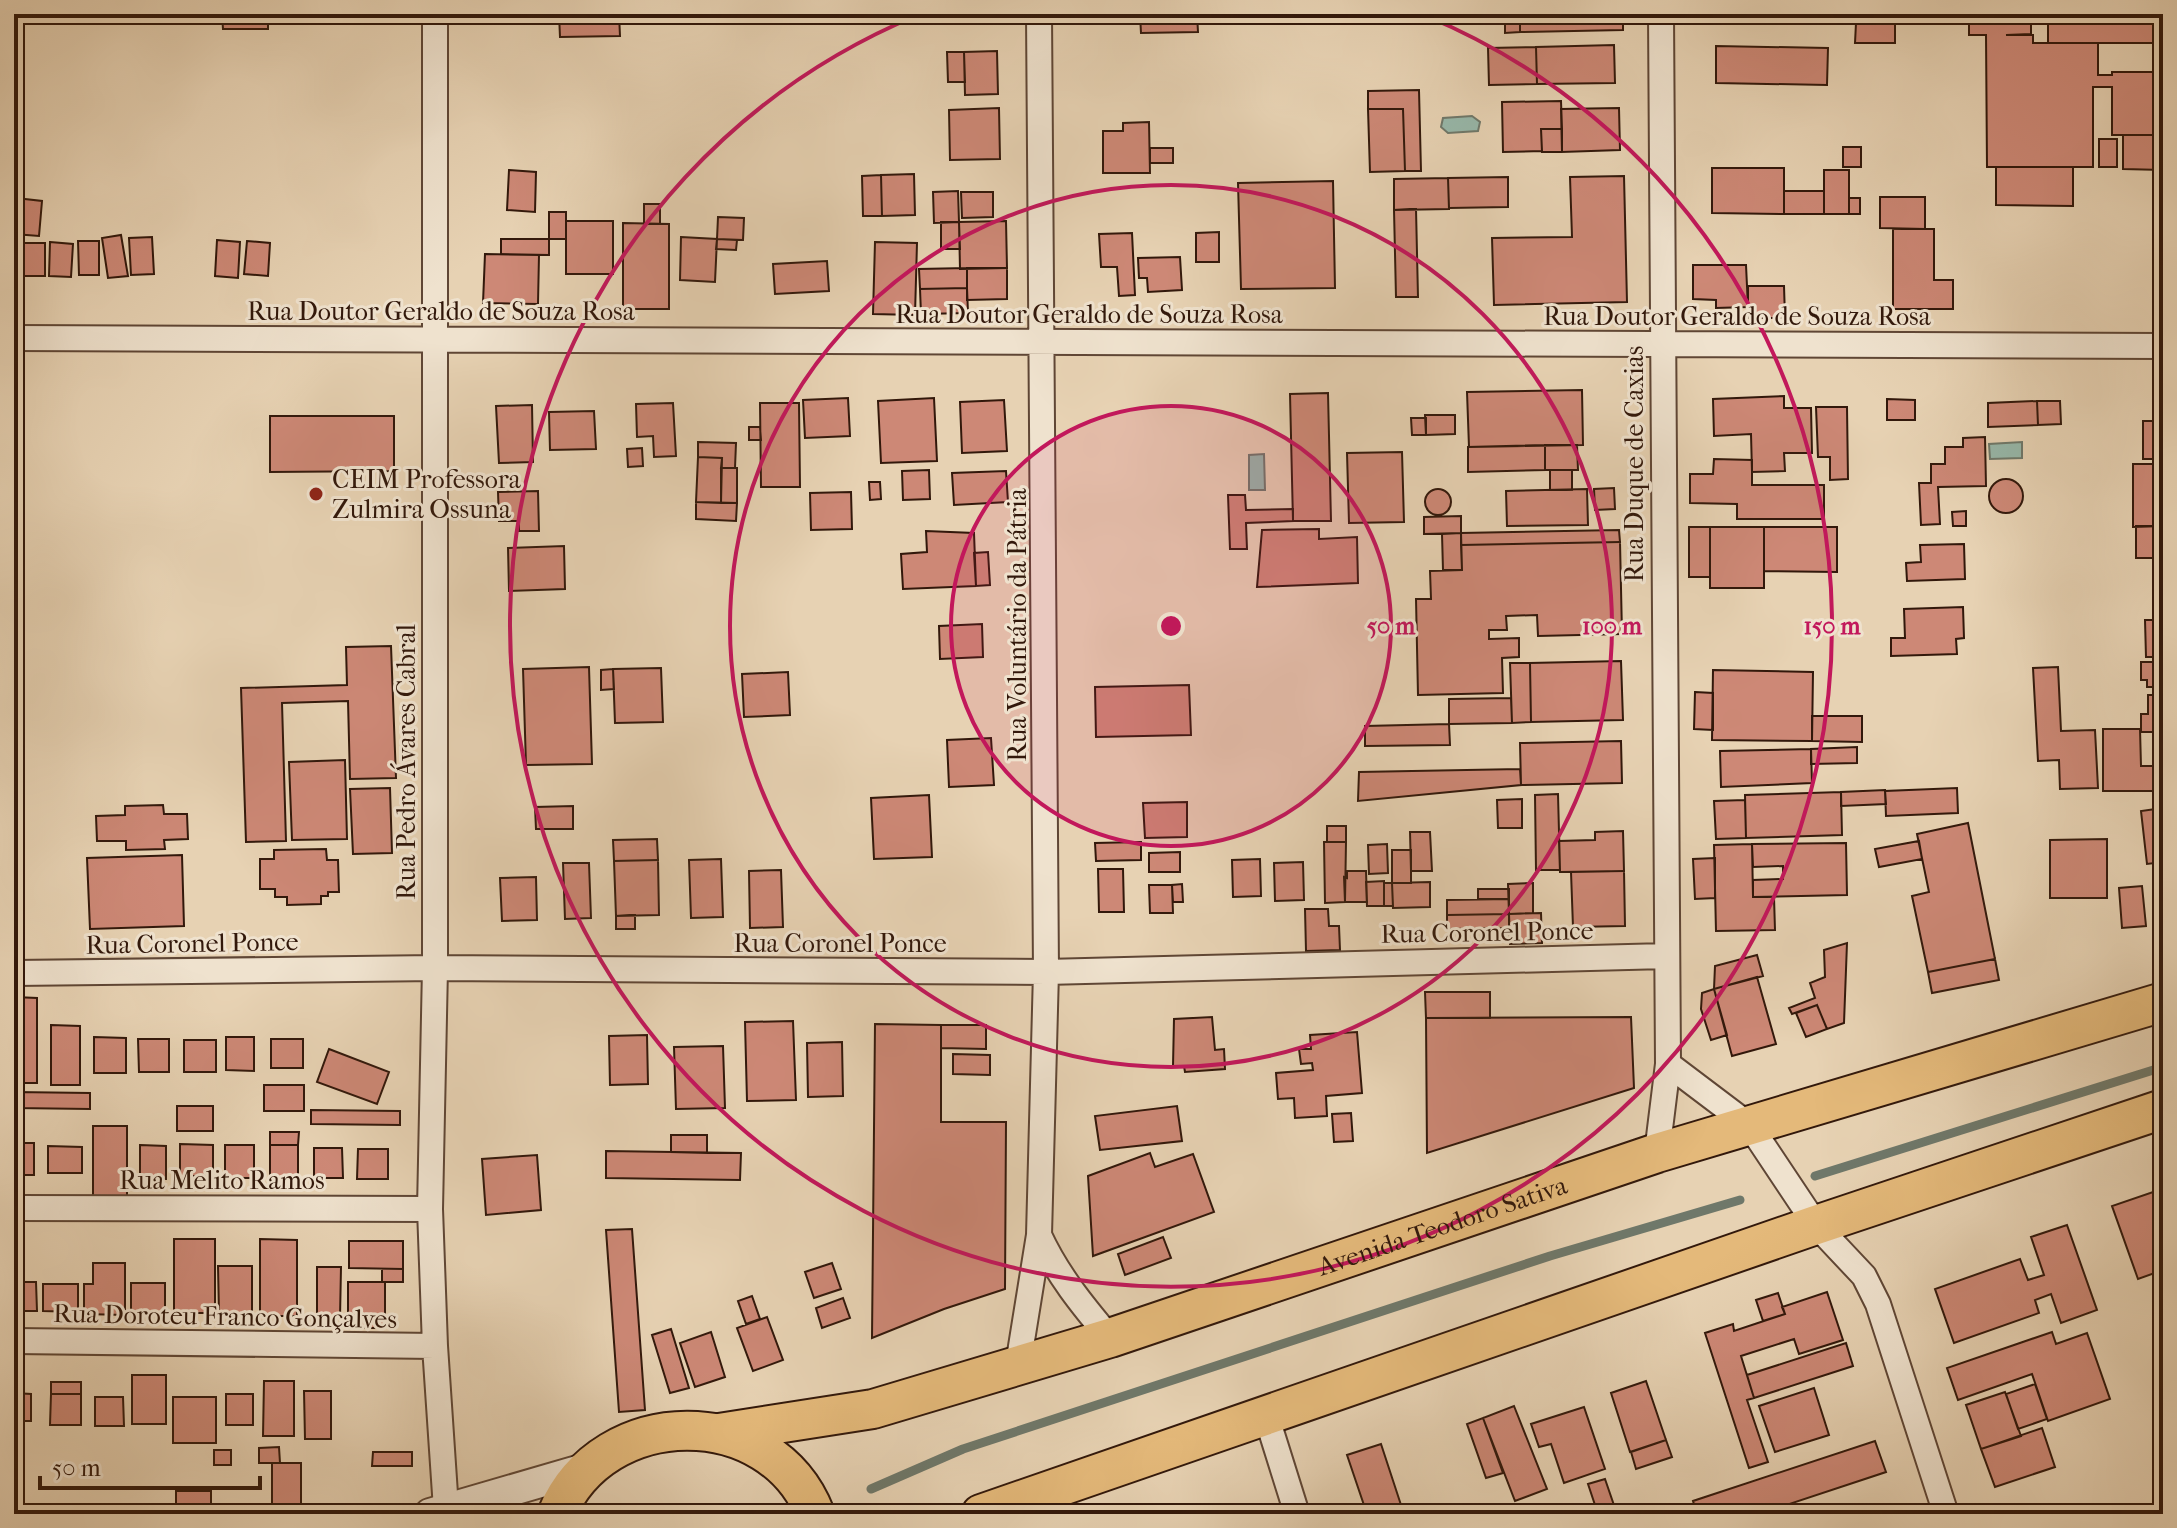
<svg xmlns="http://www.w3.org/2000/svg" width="2177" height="1528" viewBox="0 0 2177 1528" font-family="'IM FELL French Canon',serif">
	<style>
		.water { fill: #97b8aa; stroke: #6f786a; stroke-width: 2 }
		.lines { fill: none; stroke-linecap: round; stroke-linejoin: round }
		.stream { stroke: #6f786a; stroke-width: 9 }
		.building { fill: #cd8876; stroke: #32180b; stroke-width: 2 }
		.minor-casing { stroke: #5f4635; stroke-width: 28 }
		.tertiary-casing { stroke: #5f4635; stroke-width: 34 }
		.primary-casing { stroke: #32180b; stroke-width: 42 }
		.minor { stroke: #efe2ce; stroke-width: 24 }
		.tertiary { stroke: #efe2ce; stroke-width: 30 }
		.primary { stroke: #e4b97a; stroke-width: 38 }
		.ring { fill: none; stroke: #c2185b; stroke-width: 4 }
		.poi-dot { fill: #8f2418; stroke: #efe2ce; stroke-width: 3 }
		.labels { text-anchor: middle; stroke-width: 6; stroke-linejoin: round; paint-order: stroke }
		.street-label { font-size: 26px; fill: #32180b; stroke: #efe2ce }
		.poi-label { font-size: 26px; fill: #32180b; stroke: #efe2ce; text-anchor: start }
		.centre { fill: #c2185b; stroke: #efe2ce; stroke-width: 4 }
		.ring-label { font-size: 24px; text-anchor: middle; font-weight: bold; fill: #c2185b; stroke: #efe2ce; stroke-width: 6; stroke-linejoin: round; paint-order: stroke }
	</style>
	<rect width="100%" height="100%" fill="#e7d2b3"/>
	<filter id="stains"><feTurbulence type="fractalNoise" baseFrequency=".0025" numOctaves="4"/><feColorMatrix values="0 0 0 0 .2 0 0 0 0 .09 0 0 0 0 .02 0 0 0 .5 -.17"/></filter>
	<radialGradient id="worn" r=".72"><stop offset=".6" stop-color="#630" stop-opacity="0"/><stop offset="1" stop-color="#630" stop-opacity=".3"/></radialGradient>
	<path class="water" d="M1472 116 1480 122 1478 131 1448 133 1441 127 1443 118Z
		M2022 442V458L1990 459 1989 444Z
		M1264 454 1265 490H1249V455Z"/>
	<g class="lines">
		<path class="stream" d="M1815 1176 2163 1067
			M871 1489 963 1449 1550 1256 1740 1200"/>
	</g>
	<path class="building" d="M222 14H268V29H223Z
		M559 14H619L620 36 560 37Z
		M1140 14H1197L1198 32 1141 33Z
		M1505 14H1520V32L1505 33Z
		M1520 14H1623V30L1520 32Z
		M1990 14H2031V34L2006 35H2033V43H2098V75H2112V72H2163V135H2112V87H2093V167H1987L1986 35H1969V20H1990Z
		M2048 14H2163V43H2048Z
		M1856 23 1895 24V43H1855Z
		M1614 45 1615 83 1537 84 1536 47Z
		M1716 46 1828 48 1827 85 1716 83Z
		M1536 47 1537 84 1489 85 1488 48Z
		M997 51 998 94 965 95 964 52Z
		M947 52H964L965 82H948Z
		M1419 90 1421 171H1405L1403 109H1368V91Z
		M1561 101 1562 129H1541L1542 151 1503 152 1502 102Z
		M999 108 1000 159 950 160 949 110Z
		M1619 108 1620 150 1562 152 1561 109Z
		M1368 109H1403L1405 171 1370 172Z
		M1149 122 1150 173H1103V131H1123V123Z
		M1541 129H1562V152H1542Z
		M2123 135H2163V170L2123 169Z
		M2099 139H2117V167H2099Z
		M1843 147H1861V167H1843Z
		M1150 148H1173V163H1150Z
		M1996 167H2073V206L1996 205Z
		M1712 168H1784V214L1712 213Z
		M509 170 536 172 535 212 507 210Z
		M1824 170H1849V214H1824Z
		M914 174 915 215 882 216 881 175Z
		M881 175 882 216H863L862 176Z
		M1624 176 1627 302 1494 305 1492 238 1572 237 1570 177Z
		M1508 177V207L1449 208 1448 178Z
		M1448 178 1449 209 1394 210V179Z
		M1333 181 1335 288 1241 289 1238 183Z
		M958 191 959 222 934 223 933 192Z
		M1784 191H1824V214H1784Z
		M961 192H993V217L962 218Z
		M1880 197H1925V229L1880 228Z
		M16 198 42 201 39 236 14 234Z
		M1849 198H1860V214H1849Z
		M644 204H660V224H644Z
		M1416 209 1418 297H1396L1394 210Z
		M549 212H566V239H549Z
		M718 217 744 218 743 240 717 239Z
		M566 221H613V274H566Z
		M1006 221 1007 268 960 269 959 222Z
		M941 222H959L960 249H941Z
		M623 223 669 224V309H623Z
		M1893 229H1934V280H1953V309H1893Z
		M1219 232V262H1196V233Z
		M1132 233 1135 295 1119 296 1117 267H1101L1099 234Z
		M121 235 128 276 108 278 102 238Z
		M152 237 154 274 131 275 129 238Z
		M681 237 717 239 715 282 680 280Z
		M501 239H549V255L501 254Z
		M717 239 737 240 736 250 716 249Z
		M217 240 240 242 238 278 215 276Z
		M78 241H99V275H79Z
		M247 241 270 243 268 276 244 274Z
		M50 242 73 244 71 277 49 276Z
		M875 242 917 243 915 315 873 314Z
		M20 243H45V276H21Z
		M14 244H17L16 275H14Z
		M485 254 539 255 538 304 483 303Z
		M1180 257 1182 290 1148 292 1147 278H1139L1138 258Z
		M827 261 829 291 775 294 773 264Z
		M1693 265H1746L1748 307 1716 308V300L1693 299Z
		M967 268V288L920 289 919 269Z
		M967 268H1007V299L967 300Z
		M1748 286H1784L1785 318H1748Z
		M967 288 968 313 921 314 920 289Z
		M1582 390 1583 445 1469 447 1467 392Z
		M1328 393 1331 521H1293L1290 394Z
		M1784 396V408H1811L1812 453H1784L1785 471 1752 472 1751 434 1714 436 1713 399Z
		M848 398 850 436 805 438 803 400Z
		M934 398 937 461 881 463 878 401Z
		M1887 399 1915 400V420H1887Z
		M1004 400 1007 451 962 453 960 402Z
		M2037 401 2038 425 1988 427V403Z
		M2037 401H2060L2061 424 2038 425Z
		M673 403 676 456 654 457 653 436 637 437 636 404Z
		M760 403H799L800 487H761Z
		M532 405 533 462 499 463 496 406Z
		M1816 407H1847L1848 479 1830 480V457H1818Z
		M594 411 596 449 550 450 549 412Z
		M1425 415H1455V434L1426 435Z
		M270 416H394V471L270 472Z
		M1411 418H1426V435H1412Z
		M2143 421H2163V459H2143Z
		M749 427H760L761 440H749Z
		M1985 437 1986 486 1938 487 1940 524 1921 525 1919 483H1931V464H1945V447H1963V438Z
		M698 442 736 443 735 468H721L722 458 698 457Z
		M1545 445V470L1468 472V447Z
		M1545 445H1577L1578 470H1545Z
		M642 448 643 466 628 467 627 449Z
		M1402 452 1404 522 1349 523 1347 453Z
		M698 457 722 458 721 503 696 502Z
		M1714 459 1752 460V485H1824V519H1737V504L1690 503V474H1713Z
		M2133 464H2163V491H2159V501L2163 500V526L2133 527Z
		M721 468H737V503H721Z
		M929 470 930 499 903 500 902 471Z
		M1550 470H1572V490H1550Z
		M1006 471 1008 502 954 505 952 473Z
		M1989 496a17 17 0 1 1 34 0a17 17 0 1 1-34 0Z
		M869 482H880L881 499 870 500Z
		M1614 488 1615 509 1595 510 1594 489Z
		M1587 489 1588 525 1507 526 1506 491Z
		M1425 502a13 13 0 1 1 26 0a13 13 0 1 1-26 0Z
		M538 491 539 531H519V521H499L498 492Z
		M851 492 852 529 811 530 810 493Z
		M1228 495H1245L1246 510 1293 509V521L1246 523 1247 549H1230Z
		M696 502 737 503 736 521 696 519Z
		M1966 511V526H1953L1952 512Z
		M1461 516V533L1424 534V517Z
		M2136 526H2163V558H2136Z
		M1689 527H1710V577H1689Z
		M1710 527H1764V588H1710Z
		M1764 527H1837V572L1764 571Z
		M1319 529V539L1357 537 1358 583 1257 587 1262 530Z
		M1619 530 1620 542 1461 545V533Z
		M926 531 974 533 976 586 903 589 901 554 927 552Z
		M1461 533 1462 570H1443L1442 534Z
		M1620 542 1622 634 1538 636 1537 615 1506 616 1507 630H1489V639L1519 638V657L1502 658 1503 693 1418 695 1416 599H1431L1430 571 1462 570 1461 545Z
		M1964 544 1965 579 1907 581 1906 563 1921 562 1920 545Z
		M564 546 565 589 509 591 508 548Z
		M988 552 990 585 976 586 974 553Z
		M1963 607 1964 638 1956 639 1957 654 1891 656V638H1905L1904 609Z
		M2145 620H2163V657H2146Z
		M982 624 983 657 940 659 939 626Z
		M391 646 396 778 350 779 348 701 282 703 286 841 246 842 241 688 347 685 346 647Z
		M1621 661 1623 720 1531 722 1530 663Z
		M2141 662H2163V680H2158V687H2147V680H2141Z
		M1510 663H1530L1531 722 1512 723Z
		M589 667 592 764 526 765 523 669Z
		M2058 667 2061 731 2095 730 2098 788 2060 789 2059 760 2038 761 2033 668Z
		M661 668 663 722 615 723 613 669Z
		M613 669 614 689 601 690V670Z
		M1713 670 1813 672 1812 741 1712 740Z
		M788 672 790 715 744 717 742 674Z
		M1189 685 1191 735 1096 737 1095 687Z
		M1695 692 1713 693V730L1694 729Z
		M2148 695H2163V732H2141V714H2148Z
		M1511 698 1512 723 1449 724V699Z
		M1812 716H1862V742L1812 741Z
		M1449 724 1450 745 1365 746V726Z
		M2103 729H2140L2141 766H2159V791H2103Z
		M991 738 994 785 949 787 947 740Z
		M1621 741 1622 783 1521 785 1520 743Z
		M1857 747V763L1811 764V749Z
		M1811 749 1812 783 1721 787 1720 751Z
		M345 760 347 839 292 840 289 762Z
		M1520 769 1521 785 1358 801 1359 772Z
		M390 788 392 853 353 854 350 789Z
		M1957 788 1958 813 1886 816 1885 791Z
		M1885 790 1886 804 1841 806V792Z
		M1841 792 1842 835 1746 838 1745 795Z
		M1558 794 1560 870H1536L1535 795Z
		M929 795 932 857 874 859 871 798Z
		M1522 799V828H1498L1497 800Z
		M1745 800 1746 838 1716 839 1714 801Z
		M1187 802V837L1145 838 1143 803Z
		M163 805 164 814H187L188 839 164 840 165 849 126 850V841H97L96 816 125 815V806Z
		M573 806V829H536L535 807Z
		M2163 808V862L2147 864 2141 811Z
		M1968 823 1995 959 1928 972 1912 896 1929 892 1917 834Z
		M1327 826H1346V842H1327Z
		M1623 831 1624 871 1560 872 1559 841 1595 840V832Z
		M1410 832H1430L1432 871H1411Z
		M657 839 658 860 614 861 613 840Z
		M2107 839V898H2050V840Z
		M1919 841 1922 859 1879 867 1875 849Z
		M1141 842V860L1096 861 1095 843Z
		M1324 842H1346L1345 902 1325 903Z
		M1846 843 1847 895 1753 897V880L1783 879V866L1753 867 1752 844Z
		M1387 844 1388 873 1369 874 1368 845Z
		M1752 844 1753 897H1774L1775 930 1716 931 1714 845Z
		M326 849 327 860H338L339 892H328V896H321V904L287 905V897H275V889H260V859H274V850Z
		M1392 850H1411V883H1392Z
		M1180 852V872H1149V853Z
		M182 855 184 926 90 929 87 858Z
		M1715 858V898L1695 899 1693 859Z
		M721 859 723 917 691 918 689 860Z
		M1260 859 1261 896 1233 897 1232 860Z
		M658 860 659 915 616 916 614 861Z
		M1303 862 1304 900 1275 901 1274 863Z
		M563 863H589L591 918 565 919Z
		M1098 869H1123L1124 912H1099Z
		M781 870 783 927 750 928 749 871Z
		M1347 871H1366L1367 902H1345L1344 877 1347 878Z
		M1624 871 1625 926 1573 927 1571 872Z
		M536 877 537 920 502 921 500 878Z
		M1384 881V906H1367L1366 882Z
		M1430 882V907L1393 908 1392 883Z
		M1384 883H1392L1393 906H1384Z
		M1533 883V913L1509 914 1508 884Z
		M1182 884 1183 902H1173L1172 885Z
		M1149 885H1172L1173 913H1150Z
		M2142 886 2146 926 2122 928 2119 888Z
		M1478 889H1509V899H1478Z
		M1509 899V914L1447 915V900Z
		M1305 909H1328L1329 926H1339L1340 950 1306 951Z
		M1541 913 1542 943 1510 944 1509 914Z
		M1509 914V928L1447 929V915Z
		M635 915V929H616V916Z
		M1847 943 1844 1023 1827 1029 1817 1005 1792 1014 1789 1008 1815 998 1810 983 1825 977 1824 950Z
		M1757 955 1763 976 1714 989 1715 966Z
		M1995 959 1999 980 1932 993 1928 972Z
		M1757 977 1776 1044 1732 1056 1714 989Z
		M1714 989 1727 1035 1711 1040 1701 1009 1702 993Z
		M1425 992H1490V1018H1426Z
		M14 997 37 998V1083H14Z
		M1817 1005 1827 1029 1806 1037 1796 1013Z
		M1212 1017 1215 1050 1224 1049 1225 1069 1185 1072 1184 1066H1173L1174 1019Z
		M1631 1017 1634 1088 1427 1153 1426 1018Z
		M793 1021 796 1100 747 1101 745 1022Z
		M875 1024 941 1025V1122H1006L1005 1289 944 1309 872 1338Z
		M51 1025 80 1026V1085H51Z
		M941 1025H986V1049L941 1048Z
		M1357 1032 1362 1093 1326 1096 1327 1116 1295 1118 1294 1098 1278 1099 1276 1073 1313 1070 1312 1063 1301 1064 1299 1049H1311L1310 1035Z
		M647 1035 648 1084 610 1085 609 1036Z
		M94 1037 126 1038V1073H94Z
		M226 1037H254V1071L226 1070Z
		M138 1039H169V1072H139Z
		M271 1039H303V1068H271Z
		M184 1040H216V1072H184Z
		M842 1042 843 1096 808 1097 807 1043Z
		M723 1046 725 1108 676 1109 674 1047Z
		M329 1049 389 1072 377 1104 317 1082Z
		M953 1054 990 1055V1075L953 1074Z
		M264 1085H304V1111H264Z
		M14 1092 90 1093V1109L14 1108Z
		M177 1106H213V1131H177Z
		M1177 1106 1182 1141 1100 1150 1095 1116Z
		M311 1110 400 1111V1125L311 1124Z
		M1351 1113 1353 1141 1334 1142 1332 1114Z
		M93 1126H127V1197H93Z
		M270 1132H299L298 1145H270Z
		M671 1135H707V1153L671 1152Z
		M14 1143H34V1175H14Z
		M180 1144 213 1145V1176H180Z
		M140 1145 166 1146V1179L140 1178Z
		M225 1145H254V1178H225Z
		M270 1145H298V1180H270Z
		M48 1146 82 1147V1173H48Z
		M314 1148H342L343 1178H314Z
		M358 1149H388V1179H357Z
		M606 1151 741 1153 740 1180 606 1178Z
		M1150 1153 1155 1167 1193 1154 1214 1212 1093 1256 1088 1176Z
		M537 1155 541 1210 486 1215 482 1159Z
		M2156 1191 2163 1210V1270L2138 1279 2112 1206Z
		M2067 1225 2097 1310 2061 1323 2051 1294 2035 1300 2039 1313 1954 1343 1935 1289 2020 1259 2028 1280 2044 1275 2031 1237Z
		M632 1229 645 1410 619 1412 606 1230Z
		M1163 1237 1171 1258 1125 1275 1118 1254Z
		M174 1239H215V1313H174Z
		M260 1239 297 1240V1316H260Z
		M349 1241H403V1269L349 1268Z
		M93 1263H125V1315L84 1314V1284H93Z
		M832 1263 841 1289 814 1298 805 1272Z
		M218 1266H252V1326L230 1325V1313H219Z
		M317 1267H341L340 1318H317Z
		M382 1269H403V1282H382Z
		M14 1282H36L37 1311H14Z
		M348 1282H385V1328H348Z
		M131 1283H165V1312H131Z
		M43 1284H78V1312L43 1311Z
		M1827 1292 1843 1340 1799 1354 1794 1339 1741 1356 1754 1398 1747 1400 1768 1462 1749 1468 1705 1333 1733 1324 1734 1331 1785 1314 1782 1307Z
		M1778 1293 1785 1314 1763 1321 1756 1300Z
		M752 1296 760 1319 746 1324 738 1301Z
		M843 1298 850 1318 822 1328 816 1308Z
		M767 1317 783 1360 753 1371 737 1328Z
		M671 1329 689 1388 670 1393 652 1335Z
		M711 1332 725 1377 695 1387 680 1343Z
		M2052 1332 2056 1344 2087 1333 2110 1399 2048 1421 2032 1374 1958 1400 1947 1368Z
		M1846 1343 1853 1366 1754 1398 1747 1375Z
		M132 1375H166V1424H132Z
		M264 1381H294V1436H263Z
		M1646 1381 1666 1440 1630 1452 1611 1393Z
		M51 1382H81V1394H51Z
		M2035 1384 2047 1419 2018 1429 2006 1394Z
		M1814 1388 1829 1435 1775 1452 1759 1406Z
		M304 1391H331V1439H305Z
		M2005 1392 2021 1436 1981 1449 1966 1405Z
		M14 1393 31 1394V1421H14Z
		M51 1394H81V1425H50Z
		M226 1394H253V1425H226Z
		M95 1397H123L124 1426H95Z
		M173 1397H216V1443H173Z
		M1514 1406 1547 1489 1515 1501 1483 1418Z
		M1584 1407 1605 1469 1564 1483 1551 1444 1539 1447 1531 1424Z
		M1483 1418 1503 1473 1486 1478 1467 1424Z
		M2042 1428 2055 1467 1995 1487 1981 1449Z
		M1666 1440 1672 1457 1636 1469 1631 1452Z
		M1875 1441 1886 1472 1759 1514H1697L1693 1501Z
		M1381 1444 1402 1508 1382 1514H1367L1347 1455Z
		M279 1447 280 1463H259V1448Z
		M214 1450H231V1465H214Z
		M373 1452H412V1466H372Z
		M272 1463H301V1504H272Z
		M1605 1479 1617 1514H1598L1588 1484Z
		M176 1491H211V1514H176Z
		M1243 1507 1245 1514H1224Z"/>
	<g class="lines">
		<g class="minor-casing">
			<path id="minor" d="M435 14V968L430 1209 435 1346 446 1509
				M14 338 2163 346
				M14 973 435 968 1046 972 1666 956
				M1668 1064 1750 1126 1816 1225 1864 1276 1878 1304 1946 1514
				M1657 1153 1668 1064 1661 14
				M14 1208 430 1209
				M1039 1235C1057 1274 1082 1305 1110 1338
				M14 1341 435 1346
				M1018 1365 1039 1235 1046 972 1039 14
				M1266 1415 1297 1514"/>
		</g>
		<g class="tertiary-casing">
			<path id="tertiary" d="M430 1514 588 1468"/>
		</g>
		<g class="primary-casing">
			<g id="primary">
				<path id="s1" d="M719 1433 873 1409 1110 1338 1657 1153 2163 1002"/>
				<path d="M557 1514C603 1404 771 1402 815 1514"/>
				<path d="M981 1514 1816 1225 2163 1109"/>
			</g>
		</g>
		<use href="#minor" class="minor"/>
		<use href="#tertiary" class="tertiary"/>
		<use href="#primary" class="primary"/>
	</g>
	<circle cx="1171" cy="626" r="220" fill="#c2185b" fill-opacity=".12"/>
	<g class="ring">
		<circle cx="1171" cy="626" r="220"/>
		<circle cx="1171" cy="626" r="441"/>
		<path d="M1424 15A661 661 0 1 1 918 15"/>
	</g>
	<circle class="poi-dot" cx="316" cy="494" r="8"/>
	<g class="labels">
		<g class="street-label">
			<text x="441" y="320">Rua Doutor Geraldo de Souza Rosa</text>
			<text x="1089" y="323">Rua Doutor Geraldo de Souza Rosa</text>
			<text x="1737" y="325">Rua Doutor Geraldo de Souza Rosa</text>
			<text transform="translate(1634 464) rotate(-90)" y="9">Rua Duque de Caxias</text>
			<text transform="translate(1017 625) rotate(-90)" y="9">Rua Voluntário da Pátria</text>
			<text transform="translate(406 762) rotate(-90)" y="9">Rua Pedro Ávares Cabral</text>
			<text transform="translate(1487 932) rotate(-1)" y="9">Rua Coronel Ponce</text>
			<text transform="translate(192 943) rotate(-1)" y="9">Rua Coronel Ponce</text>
			<text x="840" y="952">Rua Coronel Ponce</text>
			<text x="222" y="1189">Rua Melito Ramos</text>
			<text dy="9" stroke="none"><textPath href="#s1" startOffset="754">Avenida Teodoro Sativa</textPath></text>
			<text transform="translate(225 1316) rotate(1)" y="9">Rua Doroteu Franco Gonçalves</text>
		</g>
		<g class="poi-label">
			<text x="332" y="488">CEIM Professora<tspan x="332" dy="30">Zulmira Ossuna</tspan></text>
		</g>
	</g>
	<circle cx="1171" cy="626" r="12" class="centre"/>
	<g class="ring-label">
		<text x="1391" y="634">50 m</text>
		<text x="1612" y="634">100 m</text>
		<text x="1832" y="634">150 m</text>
	</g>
	<rect width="2177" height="1528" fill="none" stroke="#e7d2b3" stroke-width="48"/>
	<rect x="16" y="16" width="2145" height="1496" fill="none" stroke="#32180b" stroke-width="4"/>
	<rect x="24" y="24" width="2129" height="1480" fill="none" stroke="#32180b" stroke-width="2"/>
	<path d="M40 1476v12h220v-12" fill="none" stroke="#32180b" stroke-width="4"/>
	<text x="52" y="1476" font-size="24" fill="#32180b" stroke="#efe2ce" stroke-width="6" paint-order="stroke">50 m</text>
	<rect width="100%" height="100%" filter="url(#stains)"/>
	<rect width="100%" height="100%" fill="url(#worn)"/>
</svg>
